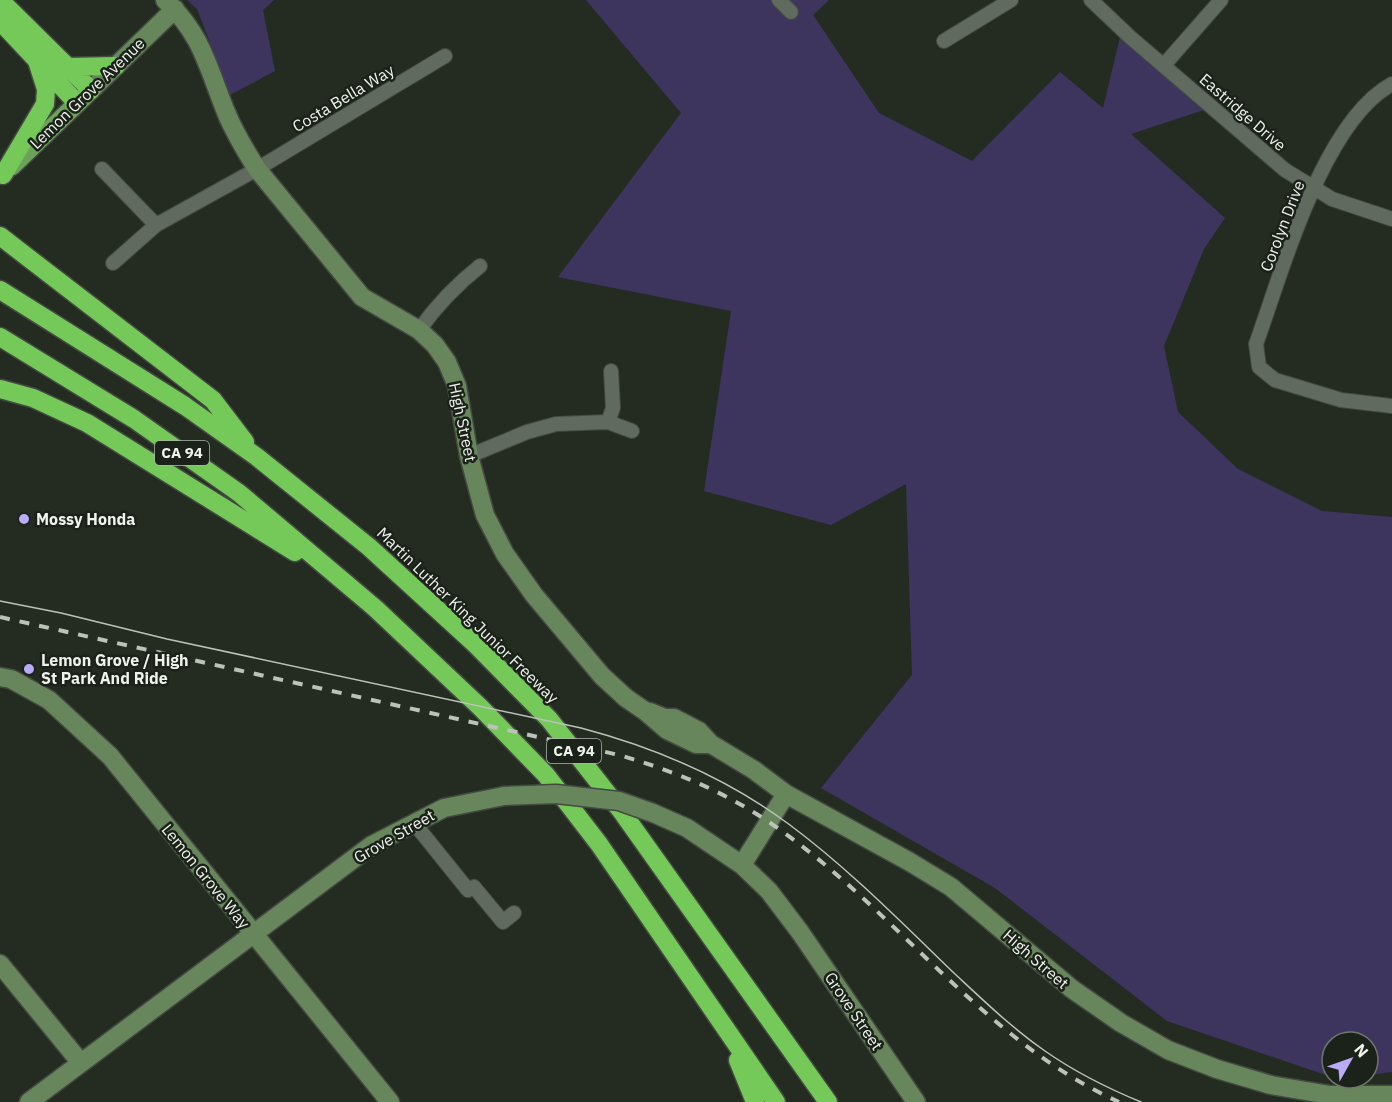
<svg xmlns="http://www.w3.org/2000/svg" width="1392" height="1102" viewBox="0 0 1392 1102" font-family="'IBM Plex Sans',sans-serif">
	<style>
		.green { fill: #3e355f }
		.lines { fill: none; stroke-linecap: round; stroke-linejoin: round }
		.street-casing { stroke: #434a41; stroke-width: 16 }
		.secondary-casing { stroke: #434a41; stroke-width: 21 }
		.primary-casing { stroke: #434a41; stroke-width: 21 }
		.highway-casing { stroke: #434a41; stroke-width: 21 }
		.street { stroke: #616a5e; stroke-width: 14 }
		.secondary { stroke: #67865c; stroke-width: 18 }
		.primary { stroke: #6ca35a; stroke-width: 18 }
		.highway { stroke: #74c958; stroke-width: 18 }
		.tram { stroke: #bcc1ba; stroke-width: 1.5 }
		.rail { stroke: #bcc1ba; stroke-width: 4; stroke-dasharray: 10 10; stroke-linecap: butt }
		.secondary-bridge-casing { stroke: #434a41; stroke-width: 21; stroke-linecap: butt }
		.secondary-bridge { stroke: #67865c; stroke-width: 18 }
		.poi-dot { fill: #b9abf7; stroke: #1b2219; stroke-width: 2 }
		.labels { text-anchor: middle; stroke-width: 5; stroke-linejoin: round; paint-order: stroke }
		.shield { fill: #1b2219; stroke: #afb4ad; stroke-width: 1.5 }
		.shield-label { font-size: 15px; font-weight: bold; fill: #eef3ec }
		.street-label { font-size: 16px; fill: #eef3ec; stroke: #1b2219 }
		.poi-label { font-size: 16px; font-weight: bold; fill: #eef3ec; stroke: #1b2219; text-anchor: start }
	</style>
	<rect width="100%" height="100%" fill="#242c22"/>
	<path class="green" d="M187 0H274L263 10 275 71 230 95 197 9Z
		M586 0H829L813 15 879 113 972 161 1060 72 1103 108 1122 29 1213 107 1131 134 1225 218 1204 249 1164 346 1178 412 1238 469 1322 511 1392 517V1072L1368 1075V1042H1332V1077L1167 1021 995 888 821 788 912 675 906 484 831 525 704 491 731 311 558 277 681 113Z"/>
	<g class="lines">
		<g class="street-casing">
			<path id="street" d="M779 0 791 12
				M1091 0 1130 37 1285 170 1332 199 1392 219
				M944 41 1011 0
				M1164 65 1221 0
				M1392 84C1323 121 1282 272 1256 344L1259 367 1275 380 1341 400 1392 406
				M102 169 156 225
				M113 263 156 225 257 169 445 56
				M419 330C437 305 456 285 480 266
				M608 422 613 408 611 371
				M469 456 527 432 556 424 608 422 632 431
				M414 823 468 890 474 887 503 922 514 913"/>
		</g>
		<g class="secondary-casing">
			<path id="secondary" d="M165 0C202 34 208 68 226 112 234 132 245 150 257 169L362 297 419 330 435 345 447 362 457 386 469 456 485 515 505 554 534 595 602 676 626 698 645 711 667 730 696 744H711
				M91 90 175 9
				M0 677 11 679 49 700 110 756 390 1102
				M650 712 665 718H674L699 731 711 744 754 770 786 794 910 862 951 887 1072 989 1121 1023 1168 1050 1217 1069 1271 1085 1330 1095H1392
				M653 813 687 828 742 865 769 891 800 932 916 1102
				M742 865 786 794
				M0 964 81 1063
				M29 1102 372 845 444 808 504 796"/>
		</g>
		<g class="primary-casing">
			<path id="primary" d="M12 166 91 90"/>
		</g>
		<g class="highway-casing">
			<path id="highway" d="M0 0 91 90
				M0 21 77 103
				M67 67 116 66
				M3 175 45 104 46 89 37 61
				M0 236 213 400 245 442
				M0 290 185 406 257 457 369 547 474 643 549 719 622 812 828 1102
				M0 337 134 419 239 493 375 608 480 707 546 775 599 844 776 1102
				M0 389 33 398 87 423 295 552
				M738 1060 755 1102"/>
		</g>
		<use href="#street" class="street"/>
		<use href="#secondary" class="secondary"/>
		<use href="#primary" class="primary"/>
		<use href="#highway" class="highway"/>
		<path class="tram" d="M0 601 61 613 167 639 581 728C657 748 727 778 790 825 849 869 902 923 955 974 984 1001 1012 1028 1045 1051 1075 1072 1107 1088 1141 1102"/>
		<path class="rail" d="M0 617 619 755C678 772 733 795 783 832 899 915 986 1042 1119 1102"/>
		<g class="secondary-bridge-casing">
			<path id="secondary-bridge" d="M504 796 556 794 619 801 653 813"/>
		</g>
		<use href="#secondary-bridge" class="secondary-bridge"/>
	</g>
	<g class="poi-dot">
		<circle cx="24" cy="519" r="6"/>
		<circle cx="29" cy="669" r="6"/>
	</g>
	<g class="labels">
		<g class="shield">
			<rect x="155" y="441" width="54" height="24" rx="4.5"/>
			<rect x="547" y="739" width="54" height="24" rx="4.5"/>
		</g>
		<g class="shield-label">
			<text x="182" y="458">CA 94</text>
			<text x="574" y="756">CA 94</text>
		</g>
		<g class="street-label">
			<text transform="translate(87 93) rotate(-44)" y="6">Lemon Grove Avenue</text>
			<text transform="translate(343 98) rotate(-31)" y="6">Costa Bella Way</text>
			<text transform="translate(1243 112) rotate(41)" y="6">Eastridge Drive</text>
			<text transform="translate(1282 226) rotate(-69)" y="6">Corolyn Drive</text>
			<text transform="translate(463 422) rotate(78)" y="6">High Street</text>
			<text transform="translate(468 615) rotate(44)" y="6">Martin Luther King Junior Freeway</text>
			<text transform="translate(394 836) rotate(-30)" y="6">Grove Street</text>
			<text transform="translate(206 876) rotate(51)" y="6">Lemon Grove Way</text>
			<text transform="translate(1036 959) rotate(41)" y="6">High Street</text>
			<text transform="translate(854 1011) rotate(56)" y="6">Grove Street</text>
		</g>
		<g class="poi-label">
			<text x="36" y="525">Mossy Honda</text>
			<text x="41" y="666">Lemon Grove / High<tspan x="41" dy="18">St Park And Ride</tspan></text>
		</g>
	</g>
	<g transform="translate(1350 1060) rotate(50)"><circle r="28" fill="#1b2219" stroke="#6f766d" stroke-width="1.5"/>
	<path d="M0-4.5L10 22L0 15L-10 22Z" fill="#b9abf7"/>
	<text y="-9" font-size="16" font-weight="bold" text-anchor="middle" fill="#eef3ec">N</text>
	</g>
</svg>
